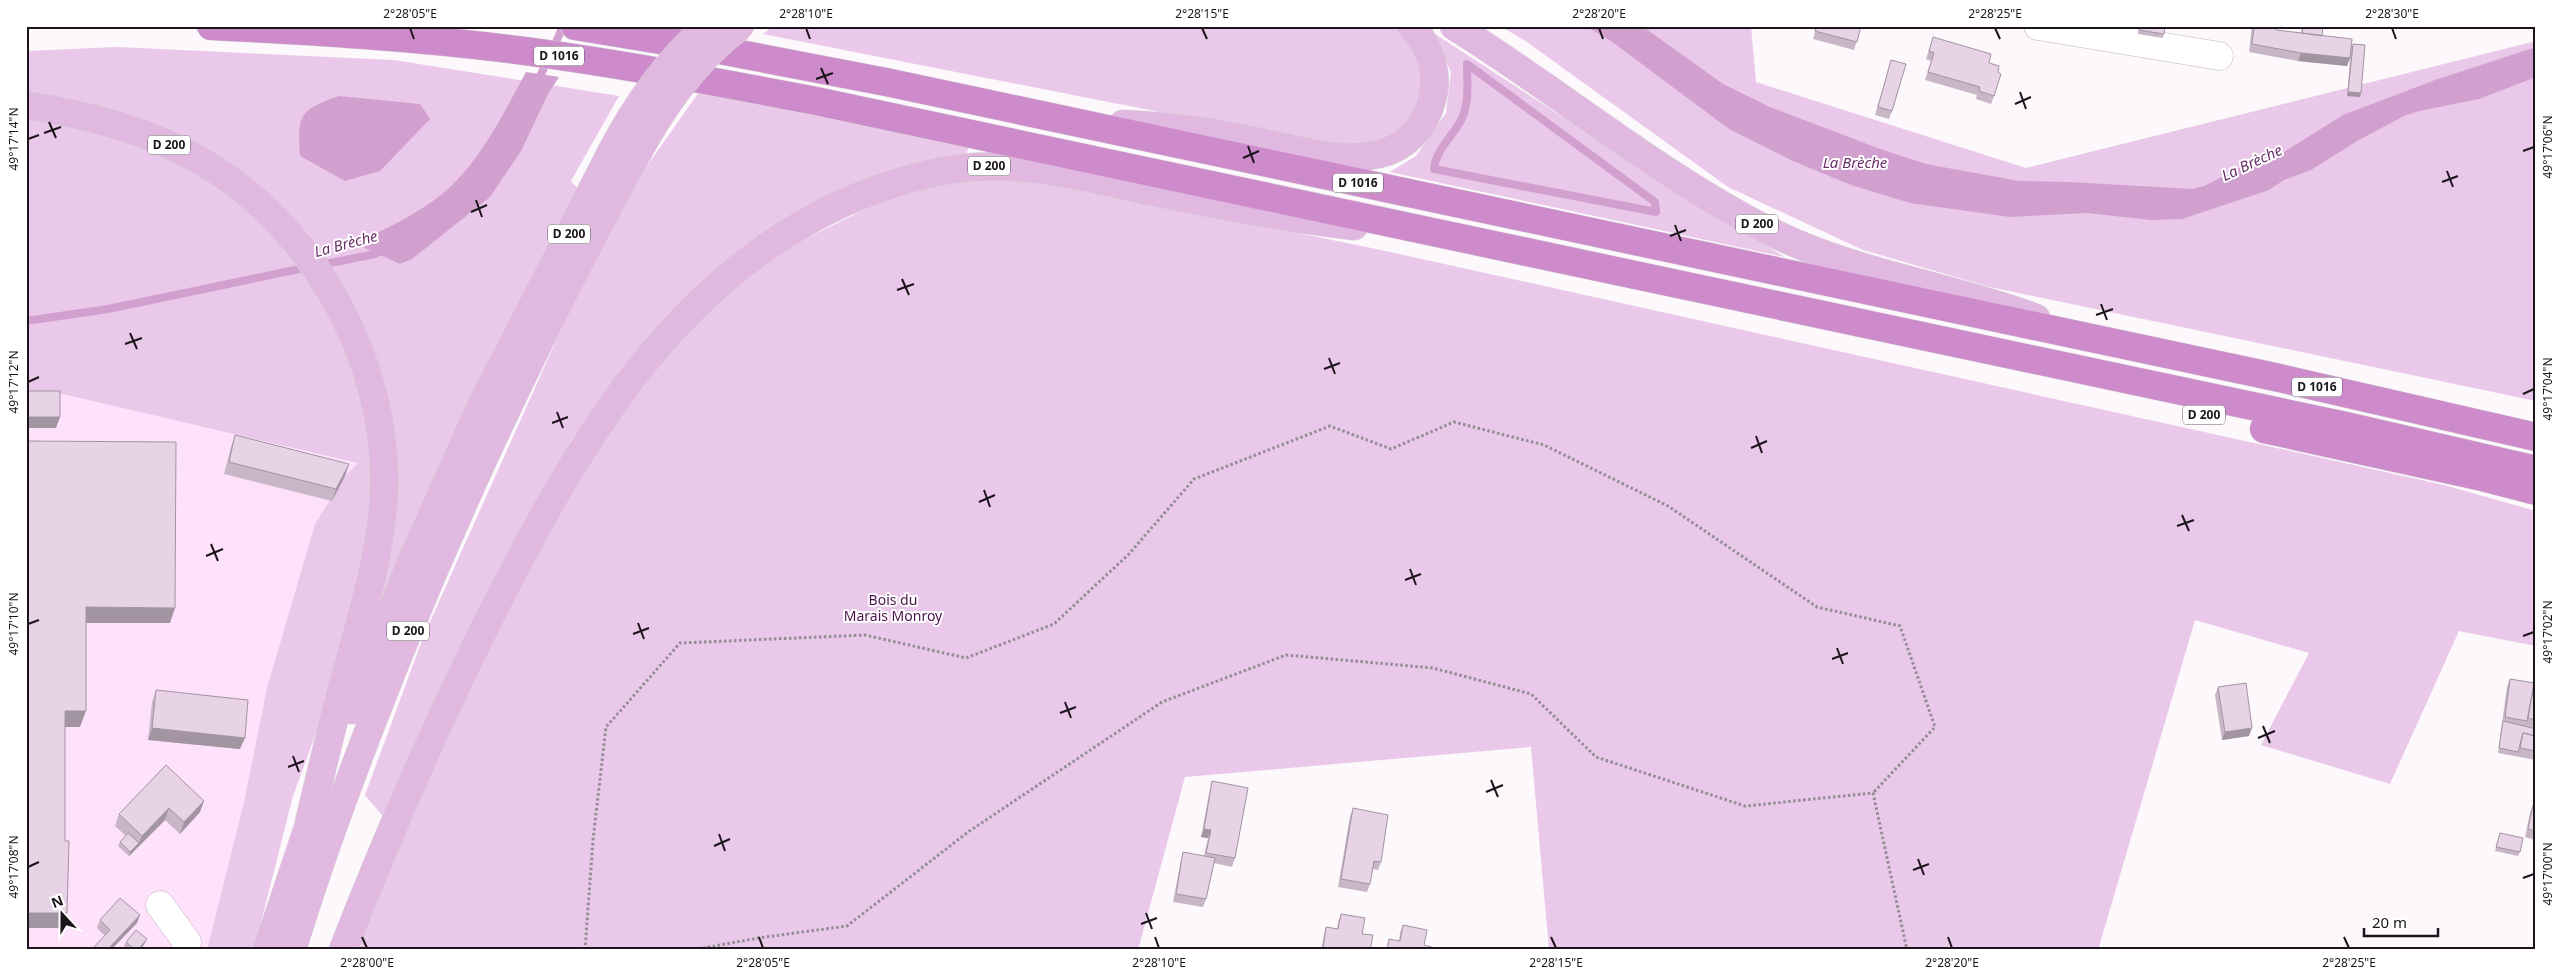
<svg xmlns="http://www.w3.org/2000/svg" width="2562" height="976" viewBox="0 0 2562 976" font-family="'Noto Sans',sans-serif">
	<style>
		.built { fill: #fee2fc }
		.green { fill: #eac8e9 }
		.water { fill: #d1a0cf }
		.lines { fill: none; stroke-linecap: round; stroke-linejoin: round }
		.stream { stroke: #d1a0cf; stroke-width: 8 }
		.minor-casing { stroke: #c5b1c4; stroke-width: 29 }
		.major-casing { stroke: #d6d5d6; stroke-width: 29 }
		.highway-casing { stroke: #d6d5d6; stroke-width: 29 }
		.path { stroke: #928d92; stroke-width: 3; stroke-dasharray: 2.5 2.5; stroke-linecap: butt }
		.minor { stroke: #fff; stroke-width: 28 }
		.major { stroke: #e1b9e0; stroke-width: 28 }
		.highway { stroke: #cd8bcb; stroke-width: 28 }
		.major-bridge-casing { stroke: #d6d5d6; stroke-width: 29; stroke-linecap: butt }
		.major-bridge { stroke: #e1b9e0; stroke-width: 28 }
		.wall { fill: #c8b5c6 }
		.shaded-wall { fill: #a294a1 }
		.building { fill: #e8d3e6; stroke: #a294a1 }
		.ticks { fill: none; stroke: #1b141a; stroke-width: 2 }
		.labels { text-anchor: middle; stroke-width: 4; stroke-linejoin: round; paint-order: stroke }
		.shield { fill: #fff; stroke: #5f5a5f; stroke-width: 1 }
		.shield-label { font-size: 12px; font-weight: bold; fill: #1b141a }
		.park-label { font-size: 14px; fill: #4d134d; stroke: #fff }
		.water-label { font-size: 15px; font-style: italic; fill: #682d67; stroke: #fff }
		.neatline { fill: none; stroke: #1b141a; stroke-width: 2 }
		.ticks-label { font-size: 12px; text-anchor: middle; fill: #1b141a }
	</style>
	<rect width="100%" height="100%" fill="#fcf8fc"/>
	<path class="built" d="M26 392H54L359 463 237 950H26Z"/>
	<path class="green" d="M773 26H1392C1415 39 1426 76 1419 101 1417 113 1404 127 1398 137L1362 146 1322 144 763 34Z
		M1500 26H1751L1756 82 2026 168 2536 41V401L1990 287 1863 250 1728 187 1524 40Z
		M1432 32 1715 216 1785 257 1390 172 1416 156 1446 113 1451 72Z
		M117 47 394 60 619 96 571 181 580 191 375 621 371 508 362 573 323 714 293 796 254 950H207L244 802 267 688 315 524 345 476 358 463 54 392H26V51Z
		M699 92 969 146 966 155 872 180 625 368 571 440 429 722 385 819 365 795 424 635 613 214Z
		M1019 176 1381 250 2444 485 2536 511V646L2459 631 2390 784 2261 745 2309 653 2195 620 2098 950H1549L1531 747 1185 777 1138 950H358L400 838 515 589 581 463 632 393 732 286 799 242 894 195 959 179Z"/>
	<path class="water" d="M1585 26H1642L1723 84 1770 107 1880 149 1926 164 2019 181 2069 182 2193 189 2204 186 2251 162 2264 161 2284 152 2343 115 2435 80 2536 47V77L2479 99 2419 111 2404 116 2357 141 2311 170 2284 180 2269 190 2182 219 2151 220 2087 213 2010 217 1910 203 1851 185 1793 161 1729 129 1611 41Z
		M526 72 559 77 548 94 521 151 490 197 412 259 400 264 354 243C387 229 424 211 450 187 482 158 506 109 526 72Z
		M339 96 420 104 430 119 380 171 345 181 300 156C297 114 300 110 339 96Z"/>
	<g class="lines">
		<path class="stream" d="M553 49 563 26
			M1467 64 1655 202 1656 212 1434 169C1436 150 1451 138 1460 122 1470 105 1467 83 1467 64Z
			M537 83 548 59
			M320 265 375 254 384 249
			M26 321 108 309 309 267"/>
		<g class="minor-casing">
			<path id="minor" d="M2038 26 2219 56
				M160 905 187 942 185 950"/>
		</g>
		<g class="major-casing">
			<path id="major" d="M1454 26C1560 92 1656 173 1767 230 1851 273 1948 285 2036 318
				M26 105C89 115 151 131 206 164 315 229 388 362 384 490 382 551 363 611 347 670 333 721 321 772 309 823
				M1123 124C1163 126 1202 130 1240 138 1284 145 1335 165 1379 154 1405 148 1424 128 1431 103 1440 75 1431 47 1411 26
				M352 710 415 553 481 406 612 151
				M267 950 315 807
				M292 950C323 848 361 748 401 649 469 482 547 319 633 161
				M343 950C387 837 435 727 489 619 573 453 667 284 843 203 884 185 930 170 975 167 1035 163 1096 180 1154 192 1220 206 1286 218 1354 226"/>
		</g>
		<g class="highway-casing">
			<path id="highway" d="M211 26C313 31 415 37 517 50 617 63 717 82 816 101L2346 426 2536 470
				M575 26 714 49 886 82 2275 377 2536 437
				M2264 429 2478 476 2536 491"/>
		</g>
		<path class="path" d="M585 950 593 840 606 727 680 643 865 635 966 658 1054 624 1129 554 1194 479 1330 426 1391 449 1454 422 1544 445 1668 506 1817 607 1900 626 1935 727 1873 793
			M693 950 758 938 847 926 968 832 1162 702 1286 655 1433 668 1531 694 1596 757 1745 806 1873 793 1907 950"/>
		<use href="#minor" class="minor"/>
		<use href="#major" class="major"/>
		<use href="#highway" class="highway"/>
		<g class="major-bridge-casing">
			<path id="major-bridge" d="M612 151C637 103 667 62 707 26
				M633 161C660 111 693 61 740 26"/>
		</g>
		<use href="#major-bridge" class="major-bridge"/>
	</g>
	<path class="wall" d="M1817 26H1861L1854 50 1813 39Z
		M2105 26H2116V28Z
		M2138 26H2165L2163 38 2138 34 2139 26Z
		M2252 26H2276V30L2301 33 2302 26H2323L2322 36 2351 48 2353 44 2361 93 2360 97 2347 96 2350 59 2347 66 2298 61 2249 52Z
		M1933 37 1989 63 1998 72 1994 96 1991 104 1976 99 1977 95 1925 80 1931 61 1926 59Z
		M1891 60 1892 111 1889 119 1875 115Z
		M235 435 349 464 345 476 332 501 224 474 231 447Z
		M2535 673 2536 760 2498 753 2507 687 2510 679 2533 683Z
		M2218 687 2249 736 2222 740 2215 695Z
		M156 690 240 749 148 740 152 702Z
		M166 765 200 812 180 834 165 820 129 856 118 846 120 842 126 836 115 826 119 814Z
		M1212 781 1235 858 1232 867 1214 863 1206 899 1203 907 1173 902 1181 860 1183 852 1204 856 1208 838 1201 837 1210 789Z
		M2533 805H2536V850L2533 849 2535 840 2525 837 2530 813Z
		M1353 808 1381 862 1378 870 1372 869 1370 884 1367 892 1338 887 1350 816Z
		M2499 837 2520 852 2518 856 2495 851Z
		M1341 914 1362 934 1370 950H1321L1324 935 1326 927 1337 929 1338 922Z
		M100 920 137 923 105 936 97 928Z
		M1403 925 1424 945 1434 950H1386L1389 939 1399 941 1400 933Z
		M126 942 145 943 140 950H129L124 946Z"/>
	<path class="shaded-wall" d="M2301 53 2350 58 2347 66 2298 61Z
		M2348 92 2361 93 2360 97 2347 96Z
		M26 417H60L56 428H26Z
		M349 464 345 476 332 501 336 489Z
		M86 607 175 608 170 623H81Z
		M65 711H86L80 727H60Z
		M152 728 245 738 240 749 148 740Z
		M2252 728 2249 736 2222 740 2225 732Z
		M204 801 200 812 180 834 184 822Z
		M169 808 165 820 129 856 130 852 139 843 142 836Z
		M1204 829 1211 830 1208 838 1201 837Z
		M26 913H67L62 928H26Z
		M140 915 137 923 111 950H107Z
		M147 939 145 943 140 950H138Z"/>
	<path class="building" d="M1817 26H1861L1857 42 1815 31Z
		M2140 26H2165L2164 34 2139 30Z
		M2254 26H2276V30L2352 39 2350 58 2301 53 2252 44Z
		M2303 26H2323L2322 36 2302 33Z
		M1933 37 1991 54 1989 63 1999 66 1998 72 2001 74 1994 96 1979 91 1980 87 1928 72 1934 53 1929 51Z
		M2353 44 2365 45 2361 93 2348 92Z
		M1891 60 1906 64 1892 111 1878 107Z
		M26 391H60V417H26Z
		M235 435 349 464 336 489 229 462Z
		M26 441 176 442 175 608 86 607V711H65V841H69L67 913H26Z
		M2535 673 2536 679 2533 683Z
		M2510 679 2534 683 2527 721 2505 717Z
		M2535 679H2536V720L2528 718Z
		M2246 683 2252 728 2225 732 2218 687Z
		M156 690 248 700 245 738 152 728Z
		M2503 721 2536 729V736L2523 733 2518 752 2499 748Z
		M2523 733 2536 736V751L2520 748Z
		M166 765 204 801 184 822 169 808 142 836 119 814Z
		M1212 781 1248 788 1235 858 1206 853 1211 830 1204 829Z
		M2533 805H2536V831L2528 829Z
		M1353 808 1388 815 1381 862 1374 861 1370 884 1341 879Z
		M128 833 139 843 130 852 120 842Z
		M2500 833 2523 838 2520 852 2496 847Z
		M1183 852 1215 858 1206 899 1176 894Z
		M120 898 140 915 107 950H91L110 930 100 920Z
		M1341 914 1365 918 1362 934 1373 935 1370 950H1323L1326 927 1338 929Z
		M1403 925 1427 930 1424 945 1435 948 1434 950H1387L1389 939 1400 941Z
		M136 930 147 939 138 950H135L126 942Z"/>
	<path class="ticks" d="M410 28 414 39M806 28 810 39M1202 28 1207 39M1599 28 1603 39M1995 28 2000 39M2392 28 2396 39M821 68 828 84M816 79 833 73M2020 92 2026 109M2015 104 2031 97M49 122 56 138M44 133 61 127M28 139 39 135M1248 146 1254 163M2523 151 2534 147M1243 158 1259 151M2447 171 2453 187M2442 182 2458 176M476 200 482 217M471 212 487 205M1675 225 1681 241M1670 236 1686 230M902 279 909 295M897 290 914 284M2101 304 2107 320M2096 315 2113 309M130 333 137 349M125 344 142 338M1329 358 1335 374M1324 369 1340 363M28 382 39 377M2523 394 2534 389M557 412 563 428M552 423 568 417M1756 436 1762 453M1751 448 1767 441M984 490 990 507M979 502 995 495M2182 515 2189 531M2177 526 2194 520M211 544 218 561M206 556 223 549M1410 569 1416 585M1405 580 1421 574M638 623 644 639M28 624 39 620M633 634 649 628M2523 636 2534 632M1837 648 1843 664M1832 659 1848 653M1065 702 1071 718M1060 713 1076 707M2263 726 2270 743M2258 738 2275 731M293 756 299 772M288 767 304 761M1491 780 1498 797M1486 792 1503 785M719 834 725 851M714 846 730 839M1918 859 1924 875M28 867 39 862M1913 870 1929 864M2523 878 2534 874M1146 913 1152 929M1141 924 1157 918M362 937 367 948M759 937 763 948M1155 937 1159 948M1551 937 1556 948M1948 937 1952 948M2344 937 2349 948"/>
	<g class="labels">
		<g class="shield">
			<rect x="534" y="46.5" width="50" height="19" rx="4"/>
			<rect x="148" y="135.5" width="42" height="19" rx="4"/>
			<rect x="968" y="156.5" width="42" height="19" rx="4"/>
			<rect x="1333" y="173.5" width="50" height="19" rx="4"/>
			<rect x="1736" y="214.5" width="42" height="19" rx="4"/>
			<rect x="548" y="224.5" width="42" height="19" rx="4"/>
			<rect x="2292" y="377.5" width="50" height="19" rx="4"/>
			<rect x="2183" y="405.5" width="42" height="19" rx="4"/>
			<rect x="387" y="621.5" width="42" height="19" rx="4"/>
		</g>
		<g class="shield-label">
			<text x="559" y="60">D 1016</text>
			<text x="169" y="149">D 200</text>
			<text x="989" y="170">D 200</text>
			<text x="1358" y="187">D 1016</text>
			<text x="1757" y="228">D 200</text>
			<text x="569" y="238">D 200</text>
			<text x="2317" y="391">D 1016</text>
			<text x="2204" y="419">D 200</text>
			<text x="408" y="635">D 200</text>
		</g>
		<g class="park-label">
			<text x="893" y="605">Bois du<tspan x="893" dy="16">Marais Monroy</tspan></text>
		</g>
		<g class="water-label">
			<text x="1855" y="168">La Brèche</text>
			<text transform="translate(2252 163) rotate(-25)" y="5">La Brèche</text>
			<text transform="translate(346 244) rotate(-15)" y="5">La Brèche</text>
		</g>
	</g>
	<rect width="2562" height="976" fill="none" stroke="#ffffff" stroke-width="55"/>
	<g transform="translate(62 914) rotate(339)" stroke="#ffffff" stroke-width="4" paint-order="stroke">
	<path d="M0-4L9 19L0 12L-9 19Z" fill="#1b141a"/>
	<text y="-8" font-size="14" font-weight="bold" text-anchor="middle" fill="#1b141a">N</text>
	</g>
	<path d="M2364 928v8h74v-8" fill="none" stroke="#1b141a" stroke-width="2.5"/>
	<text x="2372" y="928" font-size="15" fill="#1b141a" stroke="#ffffff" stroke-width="4" paint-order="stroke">20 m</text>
	<rect x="28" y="28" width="2506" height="920" class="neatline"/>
	<g class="ticks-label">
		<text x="410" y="18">2°28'05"E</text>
		<text x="806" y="18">2°28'10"E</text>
		<text x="1202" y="18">2°28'15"E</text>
		<text x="1599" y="18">2°28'20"E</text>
		<text x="1995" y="18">2°28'25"E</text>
		<text x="2392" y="18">2°28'30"E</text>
		<text transform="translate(14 139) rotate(-90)" y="4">49°17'14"N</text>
		<text transform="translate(2548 147) rotate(-90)" y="4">49°17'06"N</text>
		<text transform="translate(14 382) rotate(-90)" y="4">49°17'12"N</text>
		<text transform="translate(2548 389) rotate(-90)" y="4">49°17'04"N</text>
		<text transform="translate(14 624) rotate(-90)" y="4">49°17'10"N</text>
		<text transform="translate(2548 632) rotate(-90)" y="4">49°17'02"N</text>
		<text transform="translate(14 867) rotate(-90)" y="4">49°17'08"N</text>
		<text transform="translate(2548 874) rotate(-90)" y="4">49°17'00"N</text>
		<text x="367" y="967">2°28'00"E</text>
		<text x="763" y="967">2°28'05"E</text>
		<text x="1159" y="967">2°28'10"E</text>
		<text x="1556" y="967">2°28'15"E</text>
		<text x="1952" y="967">2°28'20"E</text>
		<text x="2349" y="967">2°28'25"E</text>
	</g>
</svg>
